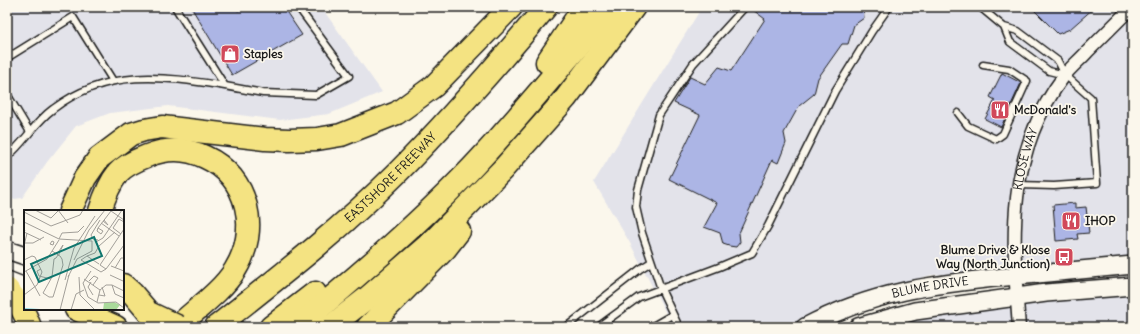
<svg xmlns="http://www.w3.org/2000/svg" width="1140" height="334" viewBox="0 0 1140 334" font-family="Delius,sans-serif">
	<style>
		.built { fill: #e3e3ea }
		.building { fill: #acb5e5; stroke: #1c1c1c }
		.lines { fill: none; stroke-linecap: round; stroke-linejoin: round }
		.lane-casing { stroke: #1c1c1c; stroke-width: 9 }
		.street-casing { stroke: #1c1c1c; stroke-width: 15 }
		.secondary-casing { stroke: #1c1c1c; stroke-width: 20 }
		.highway-casing { stroke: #1c1c1c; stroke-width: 25 }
		.lane { stroke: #fbf7ec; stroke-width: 6 }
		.street { stroke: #fbf7ec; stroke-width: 12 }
		.secondary { stroke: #fbf7ec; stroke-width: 17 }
		.highway { stroke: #f4e382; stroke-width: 22 }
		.highway-bridge-casing { stroke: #1c1c1c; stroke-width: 25; stroke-linecap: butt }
		.highway-bridge { stroke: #f4e382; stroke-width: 22 }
		.labels { text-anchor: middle; stroke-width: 3.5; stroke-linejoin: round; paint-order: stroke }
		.poi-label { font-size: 12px; font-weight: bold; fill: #1c1c1c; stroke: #fbf7ec; text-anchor: start }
		.street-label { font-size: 12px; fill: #1c1c1c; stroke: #fbf7ec }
		.inset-river { fill: none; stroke: #83d3e0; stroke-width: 2 }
		.inset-road { fill: none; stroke: #a29f99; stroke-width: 1 }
		.view { fill: #0f766e; fill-opacity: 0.15; stroke: #0f766e; stroke-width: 2 }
		.inset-edge { fill: none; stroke: #1c1c1c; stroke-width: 2 }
	</style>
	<rect width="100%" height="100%" fill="#fbf7ec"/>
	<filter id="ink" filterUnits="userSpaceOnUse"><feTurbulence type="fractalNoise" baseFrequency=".025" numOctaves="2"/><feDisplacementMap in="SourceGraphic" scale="8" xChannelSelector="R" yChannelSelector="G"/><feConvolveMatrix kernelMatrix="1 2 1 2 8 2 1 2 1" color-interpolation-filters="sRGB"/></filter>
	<g filter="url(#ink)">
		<path class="built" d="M7 7H321L382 92 329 114 280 120 168 106 110 113 76 126 47 162 22 198 7 200Z
			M702 7H1133V261L931 275 854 297 793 327H673L630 243 594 182Z
			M1133 291V327H875L896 320Z"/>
		<path class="building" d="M191 7H235L238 11 243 7H283L302 35 232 75Z
			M749 7H863L864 18 854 25 848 44H842L818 78 814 94 799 106 784 133 786 143 778 163 772 160 739 233 740 242 736 247 729 246 723 244 720 233 704 227 717 203 669 179 700 115 674 103 690 77 705 84 719 67 731 71 765 19Z
			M1031 7H1095L1070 29 1058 34Z
			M1002 73 1021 83 1001 127 985 119 995 100 990 97Z
			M1075 203V208L1086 207 1089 233 1077 234 1078 239 1056 241 1053 205Z"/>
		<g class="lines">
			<g class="lane-casing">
				<path id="lane" d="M175 7 225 86 263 93 316 95 349 76 298 7
					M980 7 1004 27 1018 31 1058 61 1065 75 1091 98 1097 183 1054 186 1019 185
					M1004 27 1010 42 1049 71 1065 75
					M7 58 73 17 113 81
					M7 94 30 132
					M958 113 968 126 996 139 1003 134 1027 81 1009 69 983 65
					M7 157C24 143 35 122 53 109 107 68 162 76 225 86
					M566 327 640 269 651 262
					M598 327 639 297 719 267 752 253 768 226 835 91 872 31 889 7
					M651 327 672 315
					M679 327 661 289 642 233 636 207 638 190 659 115 693 64 745 7"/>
			</g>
			<g class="street-casing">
				<g id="street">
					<path id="s1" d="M1019 327C1012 237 1006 153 1064 76 1071 67 1080 60 1087 52 1102 37 1117 22 1132 7"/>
				</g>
			</g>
			<g class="secondary-casing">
				<g id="secondary">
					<path d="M7 250 25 256"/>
					<path d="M7 280 25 287"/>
					<path id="s2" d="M805 327C872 292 932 284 1006 277 1048 273 1091 269 1133 265"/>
					<path d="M858 327 915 311 1046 293 1133 286"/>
				</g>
			</g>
			<g class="highway-casing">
				<g id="highway">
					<path d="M547 62 584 7"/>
					<path d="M70 211 85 178 99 158 131 134 144 130 162 127 265 139 289 140 317 139 341 135 397 113 434 86 511 7"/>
					<path d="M100 211C104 198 109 184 118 173 125 165 137 160 147 156 167 148 185 148 205 157 249 177 260 230 235 270 222 291 195 310 177 327"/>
					<path d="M123 285 132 293 149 313"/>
					<path d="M7 289C18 301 25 312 30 327"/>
					<path d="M76 309 116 327"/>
					<path id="s3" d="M216 327C278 278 340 230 396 174 449 121 498 64 546 7"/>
					<path d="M271 327 315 293"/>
					<path d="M297 327C355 278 413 229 466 174 517 121 563 63 611 7"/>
					<path d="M330 327 367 298 436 238 503 169 566 98 634 7"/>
					<path d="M368 327 445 249 459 231"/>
				</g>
			</g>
			<use href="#lane" class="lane"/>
			<use href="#street" class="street"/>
			<use href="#secondary" class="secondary"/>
			<use href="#highway" class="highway"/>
			<g class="highway-bridge-casing">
				<path id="highway-bridge" d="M149 313 179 327"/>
			</g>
			<use href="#highway-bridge" class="highway-bridge"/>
		</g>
	</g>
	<defs>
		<g id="shop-square" transform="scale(1)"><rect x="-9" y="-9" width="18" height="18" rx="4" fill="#d1495b" stroke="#fbf7ec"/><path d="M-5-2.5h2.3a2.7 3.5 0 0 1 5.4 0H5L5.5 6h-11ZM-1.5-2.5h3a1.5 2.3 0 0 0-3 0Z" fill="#fff"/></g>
		<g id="restaurant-square" transform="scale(1)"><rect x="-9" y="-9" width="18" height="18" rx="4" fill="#d1495b" stroke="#fbf7ec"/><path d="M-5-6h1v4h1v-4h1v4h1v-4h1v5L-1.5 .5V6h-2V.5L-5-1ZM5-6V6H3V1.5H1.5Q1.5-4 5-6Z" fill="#fff"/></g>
		<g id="bus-square" transform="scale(1)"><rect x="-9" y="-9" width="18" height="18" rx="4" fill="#d1495b" stroke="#fbf7ec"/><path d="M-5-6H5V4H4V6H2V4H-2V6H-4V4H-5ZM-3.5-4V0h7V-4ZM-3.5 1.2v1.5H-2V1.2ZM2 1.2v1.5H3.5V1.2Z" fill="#fff"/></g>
	</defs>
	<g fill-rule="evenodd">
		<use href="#shop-square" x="230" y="54"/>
		<use href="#restaurant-square" x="1000" y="110"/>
		<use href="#restaurant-square" x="1071" y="221"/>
		<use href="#bus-square" x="1064" y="257"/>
	</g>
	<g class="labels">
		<g class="poi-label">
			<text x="244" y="58">Staples</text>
			<text x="1014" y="114">McDonald's</text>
			<text x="1085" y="225">IHOP</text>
			<text x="1050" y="254" text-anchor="end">Blume Drive &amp; Klose<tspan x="1050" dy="14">Way (North Junction)</tspan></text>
		</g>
		<g class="street-label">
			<text dy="4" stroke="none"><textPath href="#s1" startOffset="169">KLOSE WAY</textPath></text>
			<text dy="4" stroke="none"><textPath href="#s3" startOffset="230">EASTSHORE FREEWAY</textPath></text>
			<text dy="4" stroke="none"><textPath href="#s2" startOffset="132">BLUME DRIVE</textPath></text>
		</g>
	</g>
	<g transform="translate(24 210)">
		<rect width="100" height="100" fill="#fbf7ec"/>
		<path d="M90 92 96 95 92 100H79L80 93Z" fill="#aada9a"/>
		<path class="inset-river" d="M0 99 16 100"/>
		<path class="inset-road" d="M11 0 27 8 35 0M34 0 44 13M0 2 27 16 56 5 59 0M79 11 84 15 80 10M0 12 35 29 68 31V41L53 49 44 67M77 13 95 26M74 18 79 21 77 24 73 21 74 18 87 1 100 10M100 19 76 55 82 59 100 35M1 20 0 22 17 30M97 24 89 18 95 9 100 12M35 29 38 23 54 22 60 16M74 30 69 29 67 25 76 10M28 31 30 32 29 35 26 34ZM72 32 79 28 98 0M0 33H9L20 27M0 36 3 23M28 41 33 44 34 45 36 46 38 49 39 55 29 87H25L19 83 28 67 30 49 32 48 34 45H35V44L39 35 33 44M63 46 71 43 75 36 91 22M0 50 8 46 11 47 18 62 13 75 0 85M50 50 65 20 81 0M75 54 63 46 57 50 77 62 82 59M87 56 100 61M91 58 97 48H100M17 59 13 61 15 66 27 69M2 61 16 86M67 61 59 73 64 87 74 93 92 92 100 98M0 62 23 49 35 30M86 65 99 71M55 67 56 85 71 100M60 69 76 80M41 70 50 38 71 6M65 71 70 66 74 68 69 75M67 72 64 77 69 85M88 75 91 84 100 88M75 85 81 86 78 77M73 92 76 80 82 75H88L100 81M36 100 45 65M47 100 52 84 60 80"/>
		<path class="view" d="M70 27 78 46 15 72 7 54Z"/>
		<rect width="100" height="100" class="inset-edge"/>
	</g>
	<rect width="1140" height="334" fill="none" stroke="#fbf7ec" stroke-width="24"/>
	<rect x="12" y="12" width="1116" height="310" fill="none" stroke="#1c1c1c" stroke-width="1.5" filter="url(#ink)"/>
</svg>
